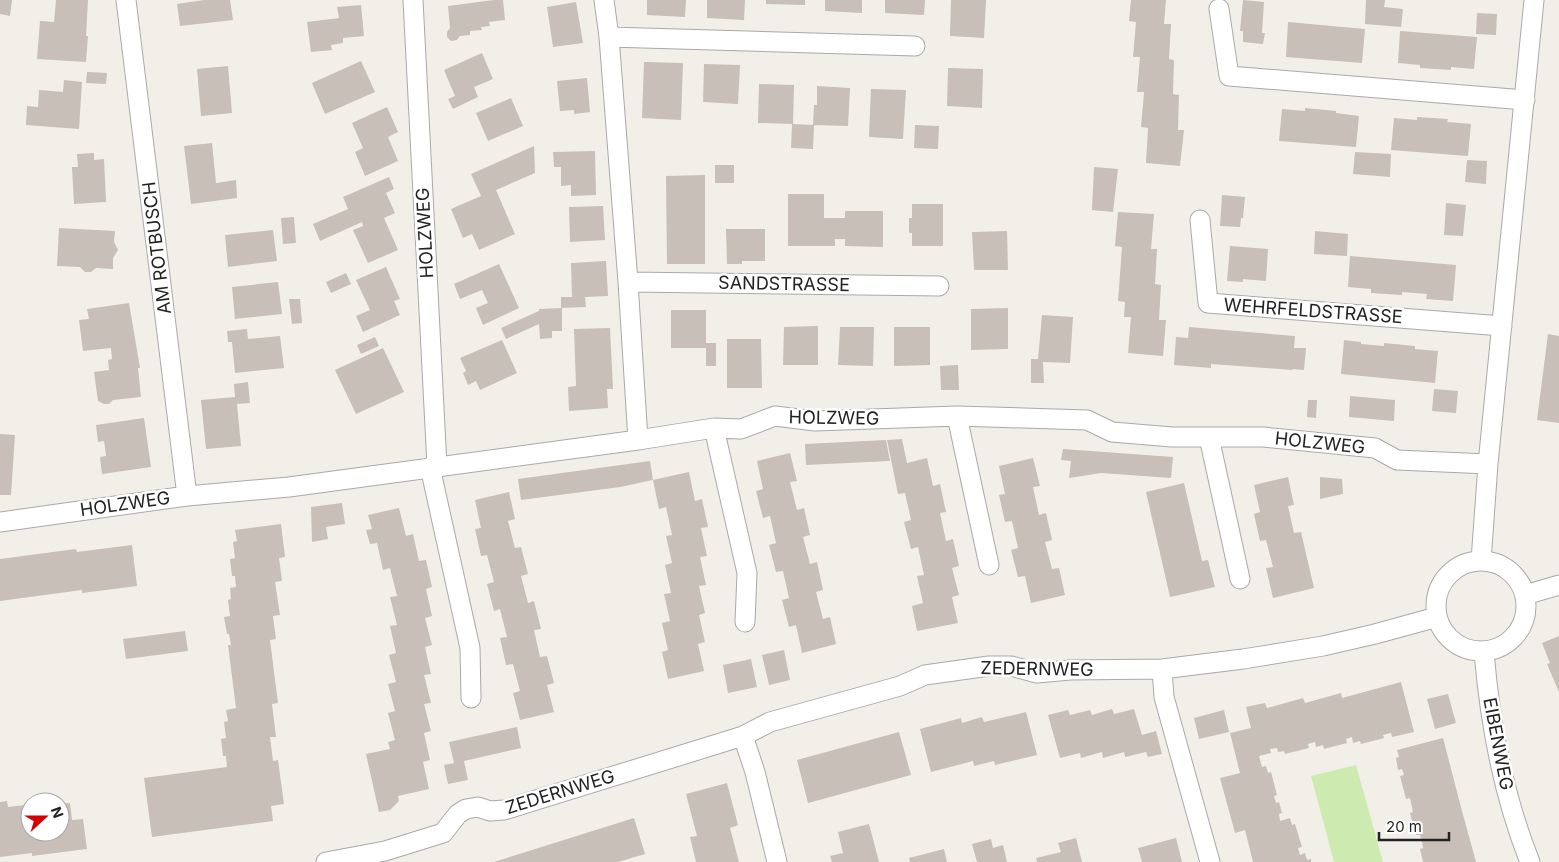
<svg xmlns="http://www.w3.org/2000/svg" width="1559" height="862" viewBox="0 0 1559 862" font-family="Inter,sans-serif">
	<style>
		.grass { fill: #cdebb0 }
		.building { fill: #c7bfb8 }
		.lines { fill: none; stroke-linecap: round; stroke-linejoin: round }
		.street-casing { stroke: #a9a9a9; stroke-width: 21 }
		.street { stroke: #fff; stroke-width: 19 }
		.labels { text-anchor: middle; stroke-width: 5; stroke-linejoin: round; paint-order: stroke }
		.street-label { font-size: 18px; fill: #222; stroke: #fff }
	</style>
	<rect width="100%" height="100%" fill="#f2efe9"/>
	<path class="grass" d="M1356 765 1383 862H1334L1311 776Z"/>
	<path class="building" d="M0 0H12L10 16 0 14Z
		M56 0H88L86 36H88L86 62 37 59 40 21 54 22Z
		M204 0H230L233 20 180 26 177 4Z
		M494 0H503L505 20 489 22 490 26 481 27 482 30 470 31V35L460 36 457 40 451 41 447 37V32L450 28 448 6Z
		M647 0H686L685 17 647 15Z
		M707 0H745L744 20 707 18Z
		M766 0H805V5L766 4Z
		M825 0H862V13L825 11Z
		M885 0H925L924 15 885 13Z
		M951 0H986L984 38 950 36Z
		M1131 0H1166L1164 24H1171L1169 59 1174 60 1173 94 1179 95 1178 130H1184L1180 166 1146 163 1148 128 1141 127 1144 92H1137L1140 57H1133L1136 22 1129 21Z
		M1243 0 1264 2 1262 33H1265L1263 44 1243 42V31H1240Z
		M1366 0H1385L1384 7 1403 9 1401 27 1365 24Z
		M576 2 583 43 553 47 547 7Z
		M361 5 364 36 343 38V43L331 45 332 50 311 52 307 22 339 18 337 7Z
		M1477 13 1497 14 1496 35 1476 34Z
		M1288 22 1365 29 1362 63 1286 57Z
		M1400 31 1477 37 1474 69 1451 67V70L1420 68V65L1398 63Z
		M482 53 493 79 474 87 478 97 453 109 448 99 455 96 444 70Z
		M361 61 375 92 325 114 312 83Z
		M644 62 683 63 681 120 642 118Z
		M704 64 740 65 738 104 703 102Z
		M228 66 232 113 201 116 197 69Z
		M948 68 983 69 982 108 947 106Z
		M87 72 107 73 106 84 86 83Z
		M587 78 590 112 574 114V110L560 111 557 81Z
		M64 80 82 82 79 129 26 125 27 106 38 107 39 90 63 92Z
		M759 84 794 85 793 124 758 123Z
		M817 86 850 88 848 126 813 125 814 105H817Z
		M871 89 906 90 903 139 869 137Z
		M511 98 523 126 488 141 476 113Z
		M387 107 398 132 388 137 398 161 365 176 355 152 363 148 352 123Z
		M1305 108 1336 111V113L1359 116 1356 147 1279 141 1282 109 1305 111Z
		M1417 117 1448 119 1447 122 1471 124 1468 156 1391 150 1394 118 1417 120Z
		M792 124 814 125 813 149 791 148Z
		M915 125 939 126 938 149 914 148Z
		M212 143 216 183 236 180 237 198 191 204 184 146Z
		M534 146 535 173 496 190 515 234 479 250 472 234 463 238 451 209 481 196 471 174Z
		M595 151 596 195 571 196V185L561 186V167H554L553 152Z
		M1355 152 1391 154 1390 177 1353 174Z
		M94 153V160L104 159 106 202 74 204 72 167H78L77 154Z
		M1467 160 1487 161 1486 184 1465 182Z
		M715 165H734V183H715Z
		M1094 167 1118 169 1113 212 1092 210Z
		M705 175V264H667L666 176Z
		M389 177 394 189 386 193 395 213 384 218 398 250 368 263 353 230 363 226 362 222 320 241 313 224 348 209 343 197Z
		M788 194H824V218H845V211H883V247L845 246V239H835V246H788Z
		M1222 195 1245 197 1243 218H1241L1240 227 1220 226Z
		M1446 203 1466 205 1463 236 1444 235Z
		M912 204H943V246H912V233H909V218H912Z
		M603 206 605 240 570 242 569 207Z
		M1118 212 1154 214 1151 249H1157L1155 284 1161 285 1159 320H1166L1163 356 1128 353 1131 317H1124L1125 302 1118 301 1122 247 1115 246Z
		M294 217 296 243 283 244 281 218Z
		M59 228 115 231 114 242 118 250 113 258V269L96 268 91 272H85L80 267 57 266Z
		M726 229H765V261H742V264H727Z
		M273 230 277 261 228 267 225 235Z
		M1007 231 1008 270H974L972 232Z
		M1315 231 1348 234 1347 256 1314 254Z
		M1230 246 1268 249 1266 281 1243 279V282L1227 281Z
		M1350 256 1456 265 1453 301 1426 299 1427 294 1402 292V295L1371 293V289L1348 287Z
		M606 261 608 296 585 297 586 307 561 308V297H572L571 263Z
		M499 264 519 308 483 325 476 308 488 303 482 290 460 299 454 284Z
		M386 267 400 299 394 301 400 315 363 332 356 316 370 310 356 280Z
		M346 273 351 284 331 293 326 282Z
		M278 282 282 314 235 319 232 287Z
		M289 299H300L302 323 292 324Z
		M129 303 140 368H138L141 397 113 400 109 404H104L98 401 94 372 109 370 108 360 112 359 111 348 83 351 79 320 89 319 87 309Z
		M562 308V331H552V338L540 339 539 324 506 339 501 328 539 311V309Z
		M1008 308V349L971 350V309Z
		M671 310H706V343H716V366H706V348H671Z
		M1042 315 1073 317 1070 363 1043 362 1044 383H1031V359H1038Z
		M818 326V365H783L784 327Z
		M840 327H874L873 366 838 365Z
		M894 327H930V365L894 366Z
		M1189 327 1295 336 1294 348H1306L1304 370 1293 369 1292 370 1211 364V368L1174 365 1176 337 1188 338Z
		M610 328 613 389H607L608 408 569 411 568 387 576 386 574 329Z
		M247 329 248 339 280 336 284 368 235 373 232 342H228L227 331Z
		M1548 334 1559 336V423L1537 420Z
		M375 337 379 346 361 354 357 345Z
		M727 339H761L762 388H727Z
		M502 340 517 373 480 390 476 381 468 385 463 373 466 371 460 358Z
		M1344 340 1361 342V344L1384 346V343L1415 346V349L1438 351 1435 383 1341 374Z
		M383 348 404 392 356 414 335 370Z
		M958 365 959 390H941L940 366Z
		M248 382 250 403 237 404 241 446 206 449 201 400 235 397 234 384Z
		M1434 389 1458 391 1456 413 1432 411Z
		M1350 396 1395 400 1394 421 1349 417Z
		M1308 400H1317L1316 418 1307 417Z
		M144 418 151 467 102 474 100 457 106 456 104 441 98 442 96 425Z
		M0 434 15 435 11 495H0Z
		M902 439 907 463 927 458 933 486 940 484 946 512 940 513 946 541 953 539 959 566 952 568 959 595 952 597 958 623 917 631 912 606 923 603 917 576 924 575 918 547 911 549 904 522 911 520 905 493 898 494 887 440Z
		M886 440 890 461 806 465 805 444Z
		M1063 449 1173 457 1171 478 1101 473 1069 478 1071 461 1061 460Z
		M790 453 797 481 790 482 797 510 804 508 810 535 803 537 810 564 817 562 823 590 816 592 823 619 830 617 836 644 802 653 796 625 789 627 782 600 789 598 783 571 776 572 769 545 776 543 770 516 763 518 756 491 763 489 757 461Z
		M1033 458 1040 486 1033 487 1039 515 1046 513 1052 540 1045 542 1052 569 1059 568 1065 595 1031 603 1025 576 1018 577 1011 550 1018 548 1012 521 1005 522 999 495 1005 494 999 466Z
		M650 461 653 480 689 472 695 501 702 499 708 527 701 528 707 556 700 557 706 585 699 586 705 613 699 615 705 642 698 644 704 671 668 679 662 652 668 650 662 623 670 621 664 594 671 593 665 565 672 563 666 536 672 535 666 507 659 509 653 480 620 487 521 500 518 479Z
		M1288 477 1294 505 1288 506 1294 533 1301 532 1314 588 1273 598 1266 568 1273 567 1266 540 1260 541 1254 514 1260 512 1254 485Z
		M1320 477 1342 479 1343 494 1320 499Z
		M1184 483 1202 561 1208 560 1215 587 1170 597 1146 492Z
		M509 492 515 519 508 521 515 548 521 547 528 574 521 576 528 603 534 601 541 629 534 630 540 657 547 656 554 683 547 685 554 712 520 720 513 693 520 691 513 664 506 665 500 638 507 637 500 609 494 611 487 584 494 582 487 555 481 556 475 529 481 528 475 500Z
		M342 503 345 524 326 527 328 539 312 542 311 507Z
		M399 508 406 536 413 534 419 561 426 560 432 587 426 589 432 616 425 618 432 645 425 647 431 674 424 675 431 703 424 704 431 731 424 733 430 760 423 762 429 789 398 796 399 801 390 810 379 812 366 754 390 749 388 742 395 740 388 713 395 711 388 684 396 682 389 655 396 653 390 626 397 625 390 597 397 596 390 568 383 570 377 543 370 544 366 530 372 529 368 515Z
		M281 524 285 557 279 558 282 581 275 582 280 615 273 616 276 639 270 640 278 703 272 704 276 737H270L273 761 278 760 284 804 271 806 273 821 152 837 144 778 227 767 226 756H223L221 739 226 738 224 722 228 721 226 710 236 708 228 645H231L229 634H227L224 617 230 616 228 600 231 599 230 588 236 587 235 576H232L230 559 235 558 233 542 237 541 235 530Z
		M132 545 137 586 82 593V590L0 601V559L76 549 77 552Z
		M185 631 188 651 126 659 123 639Z
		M1559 636V692L1547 664 1550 663 1542 643Z
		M784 650 790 680 769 685 762 655Z
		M751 659 757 687 728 693 723 665Z
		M1401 682 1414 732 1392 737 1391 733 1383 735 1384 738 1361 744 1360 741 1353 743 1352 737 1346 739 1347 743 1324 749 1323 745 1316 747 1315 742 1308 744 1309 748 1285 754 1284 751 1278 752 1277 748 1270 749 1271 753 1259 756 1262 767 1266 766 1268 773 1271 772 1277 795 1274 796 1276 803 1279 802 1282 813 1279 814 1280 821 1290 818 1292 825 1295 824 1302 847 1298 848 1300 855 1305 853 1307 860 1311 859V862H1253L1245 830 1235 833 1220 778 1240 773 1230 733 1251 728 1246 707 1265 703 1267 708 1303 698 1305 703 1341 693 1342 698Z
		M1448 694 1456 723 1435 729 1427 699Z
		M1112 709 1114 714 1134 709 1142 735 1156 731 1162 754 1148 757 1146 752 1125 757 1124 752 1103 758 1102 752 1081 758 1080 753 1060 758 1048 715 1068 710 1070 715 1090 710 1092 715Z
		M1224 710 1229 732 1199 739 1194 718Z
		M1026 712 1037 755 995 765 994 761 974 766 973 761 931 772 920 729 961 718 962 723 982 717 984 722Z
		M517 727 521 748 464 761 468 780 448 784 444 765 454 763 449 742Z
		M899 732 911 775 808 803 797 760Z
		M1443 738 1462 811 1476 862H1423L1420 849 1423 848 1422 842 1420 835H1416L1410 813 1413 812 1410 798 1406 799 1400 776 1404 775 1402 769 1398 770 1396 758 1399 757 1397 750Z
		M727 783 738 825 730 828 739 862H696L690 837 697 836 686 794Z
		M53 798V802H43L42 799Z
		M7 801 8 807 25 805 26 809 30 808V832H60V804L70 803 72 820 83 819 87 849 32 856V853L0 857V802Z
		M634 818 645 854 618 862H494Z
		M869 824 879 862H832L830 856 843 853 838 832Z
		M1076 838 1082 862H1037L1036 858 1061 852 1058 843Z
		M1176 838 1182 862H1142L1138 848Z
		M991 839 993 848 1003 845 1007 862H977L972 844Z
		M944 849 947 862H910L909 858Z"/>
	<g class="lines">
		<g class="street-casing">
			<path id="street" d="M126 0 187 496
				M413 0 437 466
				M604 0 609 37 628 282 638 440
				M1219 9 1229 76 1525 100
				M609 37 915 46
				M1200 220 1208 303 1502 326
				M628 282 939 286
				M957 416 989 565
				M714 428 747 573 745 622
				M1209 437 1240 579
				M430 467 470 648 471 698
				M0 522 187 496 289 487 638 440 714 428 741 429 775 416 815 421 957 416 1087 420 1112 432 1172 437H1263L1375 448 1397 460 1488 464
				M1436 606a45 45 0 1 1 90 0a45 45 0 1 1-90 0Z
				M1481 561 1488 464 1534 0
				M1525 595 1559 585
				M1484 652C1490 724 1503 795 1530 862
				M1162 669 1164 697 1210 862
				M743 736 755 772 777 862
				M326 862 385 851 443 833 458 814 466 809 478 807 490 811 504 810 743 736 770 722 900 686 925 675 989 666H1011L1037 673 1070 670 1162 669 1243 659 1323 646 1375 634 1437 617"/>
		</g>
		<use href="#street" class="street"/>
	</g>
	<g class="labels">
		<g class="street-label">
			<text transform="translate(425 233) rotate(-93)" y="6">HOLZWEG</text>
			<text transform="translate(157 248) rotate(-97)" y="6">AM ROTBUSCH</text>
			<text transform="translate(784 284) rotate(1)" y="6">SANDSTRASSE</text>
			<text transform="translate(1313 311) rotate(4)" y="6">WEHRFELDSTRASSE</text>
			<text transform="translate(834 418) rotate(1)" y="6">HOLZWEG</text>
			<text transform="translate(1320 443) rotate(6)" y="6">HOLZWEG</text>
			<text transform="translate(125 504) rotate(-8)" y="6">HOLZWEG</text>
			<text transform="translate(1037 669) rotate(1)" y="6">ZEDERNWEG</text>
			<text transform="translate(1498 744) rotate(79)" y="6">EIBENWEG</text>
			<text transform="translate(560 792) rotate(-17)" y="6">ZEDERNWEG</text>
		</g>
	</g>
	<g transform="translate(45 817) rotate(69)"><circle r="24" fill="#ffffff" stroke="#a7a7a7"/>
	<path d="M0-4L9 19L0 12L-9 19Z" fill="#d40000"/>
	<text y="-8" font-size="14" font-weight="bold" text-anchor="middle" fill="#222222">N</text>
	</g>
	<path d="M1379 832v8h70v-8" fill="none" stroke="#222222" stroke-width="2.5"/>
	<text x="1386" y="832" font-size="15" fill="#222222" stroke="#ffffff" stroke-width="4" paint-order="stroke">20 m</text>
</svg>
